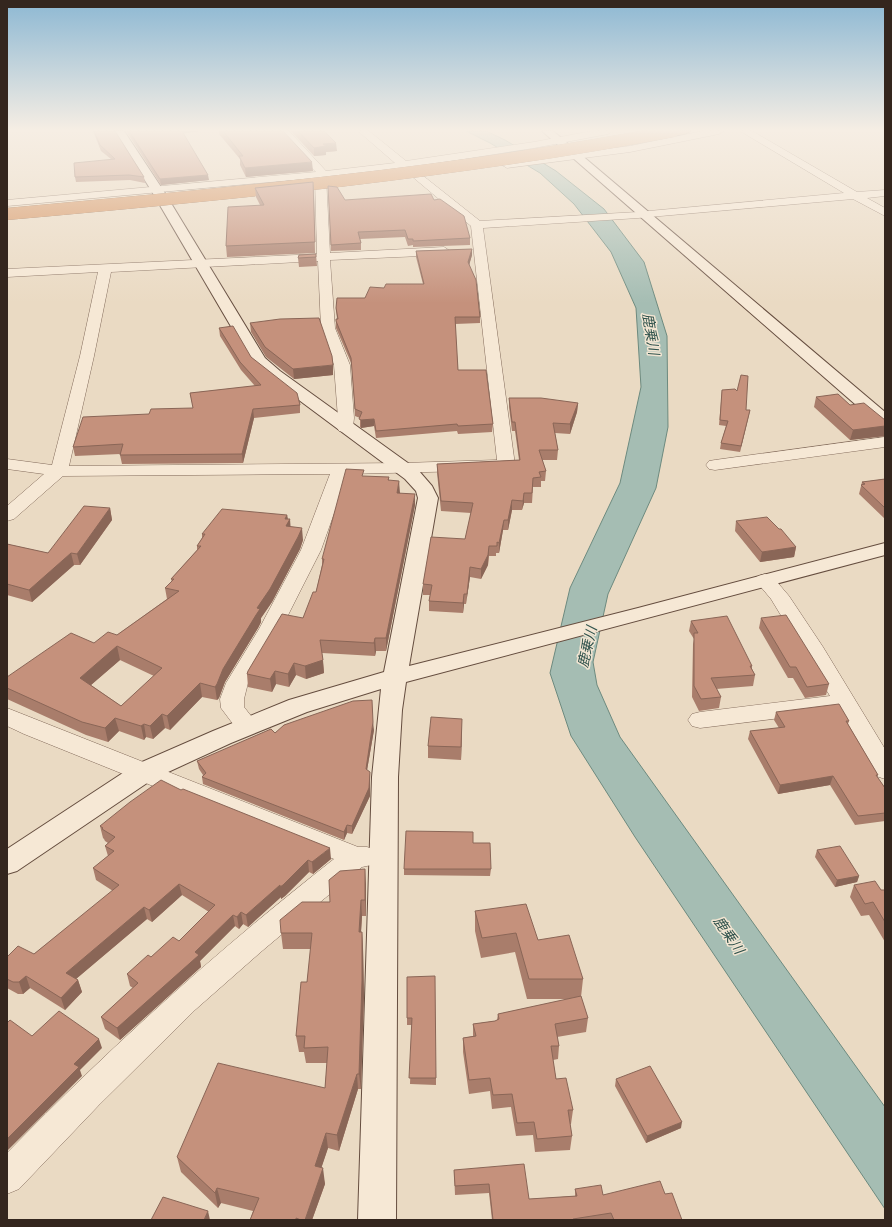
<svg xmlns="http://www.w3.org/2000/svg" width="892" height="1227" viewBox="0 0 892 1227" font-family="'Crimson Pro','Noto Sans JP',serif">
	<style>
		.water { fill: #a5bdb3; stroke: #6d8a7f }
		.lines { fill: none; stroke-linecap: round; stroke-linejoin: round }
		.street-casing { stroke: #836b5b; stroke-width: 1 }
		.secondary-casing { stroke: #654d3f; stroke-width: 2 }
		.highway-casing { stroke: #513b2f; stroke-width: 2 }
		.street { fill: #f6e8d5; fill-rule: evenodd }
		.secondary { fill: #f6e8d5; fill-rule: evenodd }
		.highway { fill: #d38f5a; fill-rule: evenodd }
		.highway-bridge-casing { stroke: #513b2f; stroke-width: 12; stroke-linecap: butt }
		.highway-bridge { stroke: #d38f5a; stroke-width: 12 }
		.wall { fill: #a97d6b; fill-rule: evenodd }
		.shaded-wall { fill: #8a6657 }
		.building { fill: #c5917c; stroke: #8a6657; fill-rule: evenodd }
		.labels { text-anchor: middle; stroke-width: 3; stroke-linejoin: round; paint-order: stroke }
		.water-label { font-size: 14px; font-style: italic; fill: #2f524c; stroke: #f2e5d2 }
	</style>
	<rect width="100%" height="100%" fill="#eadac3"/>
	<path class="water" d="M466 131H486L505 140 556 171 604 209 644 262 667 336 668 427 656 488 608 594 593 662 597 685 620 737 885 1107V1209L635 837 571 736 550 673 570 588 620 483 641 387 636 308 611 252 574 204 540 173 490 143Z"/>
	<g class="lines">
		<g class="street-casing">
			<path id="street" d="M278 131H289L326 171 395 163 358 131H369L406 161 534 142 592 131H613L608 134 534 148 412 167 480 221 638 212 844 193 740 131H752L857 192 885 190V196L867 198 885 208V216L853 199 638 218 483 228 515 465 512 469 506 470 348 474 321 550 281 629 248 683 244 699V707L259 726 255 732 247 734 239 732 221 708 220 699 226 683 259 629 301 550 330 474 63 476 14 519 7 521V506L44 474 7 469V459L52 465 80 356 98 272 7 277V269L317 254 315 178 7 206V200L316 172ZM402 168 471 226 497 460 403 463 69 466 94 356 111 272 318 261 321 328 334 365 338 418 337 427 339 431 345 432 351 431 353 427 354 418 350 365 335 328 330 260 444 255 450 251 444 247 330 253 326 177Z
				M703 131H724L719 134 630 152 507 168 502 165 507 162 630 146Z
				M885 437V447L715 470 709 469 706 465 709 461 715 460Z
				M765 574 772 576 789 596 823 647 885 749V779L876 776 838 711 700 728 692 726 688 720 692 714 700 712 830 696 771 599 755 580 758 576Z
				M7 708 358 847H367L376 850 380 857 376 864 362 867 262 951 195 1010 99 1105 19 1189 7 1194V1153C110 1047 218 950 334 859L24 734 7 726Z"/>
		</g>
		<g class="secondary-casing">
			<path id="secondary" d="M114 131H124L163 190 265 358 280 371 419 471 432 486 438 498 409 666 638 608 885 543V555L406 682 402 710 398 777 396 1220H358L372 777 381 689 307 712 231 743 153 779 17 871 7 874V849L135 765 213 731 289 700 384 672 418 498 416 491 405 479 268 377 253 364 151 190Z
				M542 131H553L885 412V426L879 425Z"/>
		</g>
		<g class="highway-casing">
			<path id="highway" d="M665 131H690L685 134 649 140 644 137 645 135Z"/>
		</g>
		<use href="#street" class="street"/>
		<use href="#secondary" class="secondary"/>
		<use href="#highway" class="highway"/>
		<g class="highway-bridge-casing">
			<path id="highway-bridge" d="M7 214C230 194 453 173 673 131"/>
		</g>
		<use href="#highway-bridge" class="highway-bridge"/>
	</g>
	<path class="wall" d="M93 131H115L144 177 145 183 130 180 76 182 75 177 111 159 101 151Z
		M126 131H200L183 133 209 180 161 185Z
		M219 131H283L313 171 246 177 240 165V159L219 134Z
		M291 131H324L337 151 326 152V155L314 156Z
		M313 182 315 253 227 257 226 246 260 205 256 197 255 188Z
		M328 186 345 200H434L470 238V245L413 247V245L408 246 405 237 360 239 361 243V250L331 251Z
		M472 249V255L469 265 480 317V323L455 324 458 370 493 424 492 432 458 434 457 431 376 438 374 426 361 428 360 427V418L355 416 352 365 336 328V319H337L336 308 365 298 384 288 423 284 416 257V251Z
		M316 254 317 266 299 267 298 258Z
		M250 323 333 375 294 379 266 357 251 332Z
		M219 328 251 357 300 405V413L254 418 243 463 122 464 120 455V454L75 456 73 447 149 414 193 408 190 393 255 386 241 370 220 336Z
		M722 390 746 410H750L740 452 720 449 721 443 726 426 719 425Z
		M816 397 850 405 885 420V436L850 440 814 407Z
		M509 398 578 403 577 412 570 434 555 433 558 450 557 460H542L546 471 545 481H541V487H533L532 503H524L522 510H512L508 530H503L499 553H496V556H489L488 565 481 579 470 577 466 604H464L463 613 429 611V601L430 595H423V584L465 539 471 513 441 511 437 473V464L519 460 515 431H512L509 407Z
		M364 477H389V480L400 493 415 505 386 651H376L375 656 322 653 324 673 306 679 296 675 289 687 276 684 272 692 248 687 247 674 303 618 316 592 322 565V559Z
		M885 479V519L859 494 862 482Z
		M110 508 112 520 80 565H74L32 602 7 595V544L48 553Z
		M287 515 290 527 303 540 300 549 272 602 261 618V622L258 628 225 682 219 698 217 700 202 697 170 730 165 728 153 739 146 737 144 740 119 731 108 742 86 735 7 699V677L94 643 117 635 167 599 165 588 172 582 171 579 197 550V546L202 538V534ZM120 660 154 676 121 706 91 685Z
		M736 521 779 529 796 547 794 557 760 562 735 531Z
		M761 618 829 684 826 695 805 698 793 678H788L759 628Z
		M691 621 752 666V669L755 675 753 686 716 689 721 697 719 708 699 711 692 697 693 644 694 639 689 631Z
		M776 712 849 721 848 724 878 775 877 777 885 788V821L855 825 830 785 778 794 748 739 750 731 779 728 774 720Z
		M374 730 367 770 370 780V796L352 834 347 833 344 840 203 784 202 777 203 775 199 769 197 761 275 733Z
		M462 732 461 760 428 758V746Z
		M181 790 331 859 313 874 309 872 285 896 281 899V897L248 927 243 924 239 929 235 926 200 961 201 967 120 1040 105 1029 101 1017 133 988 130 986 127 974 151 957 179 941 209 912 182 895 152 922 147 919 76 979 78 980 82 992 65 1010 30 988 23 994H18L7 988V957L34 954 113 891 96 880 93 868 108 856 105 846 108 843 105 841 104 839 103 838 100 826Z
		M473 843 491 869 490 876 404 875V869Z
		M817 850 859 876 857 882 835 887 815 857Z
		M366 884V916H362L361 932H362L363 948 364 996 361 1089H358L339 1151 328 1148 321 1168 325 1184 312 1220H250L253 1211 221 1203 218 1208 181 1172 177 1157 325 1088 327 1063H306L304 1052H299L296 1036 307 982 311 949H283L281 933 330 902Z
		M854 885 881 890H885V942L869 915 861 916 850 897Z
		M475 911 538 940 583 979 581 997 588 1018 586 1032 557 1037 559 1046 558 1059 553 1060 556 1079 573 1110 571 1124H570L572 1136 570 1150 535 1152 533 1135 516 1136 511 1107 492 1109 490 1091 469 1094 463 1052V1038L473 1036V1024L495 1021 497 1020 498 1014 569 999H527L515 952 481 958 475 931Z
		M407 977 436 1078V1085L410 1084 412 1025H407Z
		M616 1079 681 1128 646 1143 615 1086Z
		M454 1170 529 1199 575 1196V1189L603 1195 665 1194 682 1220H492L489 1193 455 1195Z"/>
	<path class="shaded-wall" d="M181 131H200L181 134Z
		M336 143 337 151 326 152V155L314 156V148L323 144Z
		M312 162 313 171 246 177 245 168Z
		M208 175 209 180 161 185 160 179Z
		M313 182 314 191 315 253V242Z
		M472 249V255L468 269V262Z
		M333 365V375L294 379 293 369Z
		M578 403 577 412 570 434V424Z
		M253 409 254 418 243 463 242 454Z
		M750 410 749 415 740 452 741 446Z
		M374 419V426L361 428V420Z
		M885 426V436L850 440 853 430Z
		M399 481 400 493H397Z
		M524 493V503L522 510 523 501Z
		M415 494V505L386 651V638Z
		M512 500V510L508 530V520Z
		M110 508 112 520 80 565 77 554Z
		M287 515 288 522 290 519 291 532 287 539 285 519Z
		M504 520 503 530 499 553V543Z
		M302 528 303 540 300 549 272 602 261 618V622L258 628 225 682 219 698 217 700 215 687 223 669Z
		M489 546 488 565 481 579V569Z
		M796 547 794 557 760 562 762 552Z
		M71 553 74 565 32 602 29 590Z
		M470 567V577L466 604 467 594Z
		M464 594V604L463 613V603Z
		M375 638 376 651 375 656 374 643Z
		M117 646 120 660 84 691 80 678Z
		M323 660 324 673 306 679 305 666Z
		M294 663 296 675 289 687 288 674Z
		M275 671 276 684 272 692 270 679Z
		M200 683 202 697 170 730 167 716Z
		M162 714 165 728 153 739 150 726Z
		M115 718 119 731 108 742 105 728Z
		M462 719V732L461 760V747Z
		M373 722 374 730 366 776V769Z
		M144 724 146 737 144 740 141 726Z
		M370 772V796L352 834V826Z
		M833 776 830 785 778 794 780 785Z
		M347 825V833L344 840V832Z
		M330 848 331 859 313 874 312 862Z
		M308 860 309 872 285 896 281 899V897L248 927 246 915Z
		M365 869 366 884V916L365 900Z
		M859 876 857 882 835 887 837 880Z
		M179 884 182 895 152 922 149 910Z
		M361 900 362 916 360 948 359 932Z
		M144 907 147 919 70 984 66 973Z
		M241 912 243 924 239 929 237 917Z
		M233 915 235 926 200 961 201 967 120 1040 117 1028Z
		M362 932 363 948 364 996 361 1089 359 1074Z
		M26 976 30 988 23 994 19 982Z
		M78 980 82 992 65 1010 61 998Z
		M99 1039 102 1048 80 1070 82 1076 7 1151V1139L74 1064Z
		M357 1074 358 1089 339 1151 337 1135Z
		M682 1122 681 1128 646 1143 647 1136Z
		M326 1133 328 1148 317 1181 315 1166Z
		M323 1168 325 1184 312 1220H305Z
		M217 1188 221 1203 218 1208 215 1193Z
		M208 1211 210 1220H204Z"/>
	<path class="building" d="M94 131H115L144 177 129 175 75 177 74 163 115 159 100 145Z
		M129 131H182L208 175 160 179Z
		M223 131H283L312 162 245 168 239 156H243Z
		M298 131H324L336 143 323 144 326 146 314 148Z
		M313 182 315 242 226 246 228 207 264 205 255 188Z
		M328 186 337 187 345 200 431 194 434 200 440 199 464 216 470 238 413 241V239H408L405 230 358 232 361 243 331 245Z
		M472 249 468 262 476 280 480 317H455L458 370H486L493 424 458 426 457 424 376 431 374 419 361 420 359 419 362 412 355 409 351 358 336 321V319H338L336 308 337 298H365L370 287 384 288 386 284H424L416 251Z
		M316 254V257L298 258 299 255Z
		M319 318 332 356 333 365 293 369 265 347 250 323 280 319Z
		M233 326 251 357 297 393 300 405 253 409 242 454 120 455 123 444 73 447 83 417 149 414 151 409 193 408 190 393 261 385 240 362 219 328Z
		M741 375 748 376 746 410H750L741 446 721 443 728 421 720 420 722 390 735 389 737 391Z
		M838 394 850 405 864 403 885 420V426L853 430 816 397Z
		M509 398H541L578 403 570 424 553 423 558 450H539L546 471 539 472 541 477 533 478 532 493H524L523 501 512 500 508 520H504L499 543 497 542V546H489L488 555 481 569 470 567 467 594H464L463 603 429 601 432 585 423 584 431 537 465 539 473 503 441 501 437 464 520 460 515 422H512Z
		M346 469 364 470 362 476 389 477 388 480 399 481 397 493 415 494 386 638H375L374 643 320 640 323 660 305 666 294 663 288 674 275 671 270 679 247 674 248 671 282 614 303 618 313 592H316L324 559H322Z
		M885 479V508L861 485 865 484 862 482Z
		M84 506 110 508 77 554 71 553 29 590 7 584V544L48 553Z
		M222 509 287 515 285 519H290L286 526 302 528 298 537 270 589 257 608 260 609 256 615 223 669 217 684 215 687 200 683 167 716 162 714 150 726 144 724 141 726 115 718 105 728 82 722 7 688V677L71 633 94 643 108 632 117 635 179 591 165 588 174 579H171L201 546H197L205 534H202ZM117 646 162 668 121 706 80 678Z
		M767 517 779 529H781L796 547 762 552 736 521Z
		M786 615 829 684 807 687 796 667H790L761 618Z
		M727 616 752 666H750L755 675 711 678 721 697 701 699 694 686V633H698L691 621Z
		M372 700 373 722 366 769 370 772 369 788 352 826 347 825 344 832 202 777 206 773 197 761 271 729 275 733 284 725 353 701Z
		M839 704 849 721H846L878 775H876L885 788V813L858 816 833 776 780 785 750 731 785 727 776 712Z
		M431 717 462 719 461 747 428 746Z
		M161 780 181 790 183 789 330 848 312 862 308 860 283 885 280 887V885L246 915 241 912 237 917 233 915 195 952 199 955 117 1028 101 1017 138 983 127 974 148 955 151 957 173 937 179 941 215 905 179 884 149 910 144 907 66 973 78 980 61 998 26 976 19 982H13L7 979V957L18 946 34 954 119 885 93 868 114 851 105 846 115 837 102 829 103 828 100 826 130 802Z
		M406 831 473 832V843H490L491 869H404Z
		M840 846 859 876 837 880 817 850Z
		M365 869V900H361L359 932H362V981L359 1074H357L337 1135 326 1133 315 1166 323 1168 305 1220H301L296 1218V1220H250L259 1198 217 1188 215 1193 177 1157 218 1063 325 1088 328 1047 304 1048 305 1036H296L301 982H307L312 933H281L280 920 302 902H330L329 880 340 871Z
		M875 881 881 890H885V922L873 902 865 904 854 885Z
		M526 904 538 940 569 935 583 979H529L516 933 482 938 475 911Z
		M435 976 436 1078H409L412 1018H407V977Z
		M581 996 588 1018 555 1024 559 1046H551L556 1079 566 1078 573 1110H568L572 1136 537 1139 534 1122 517 1123 512 1094 493 1095 490 1078 469 1080 463 1038 476 1036 473 1024 495 1021 499 1019 498 1014Z
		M59 1011 99 1039 74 1064 79 1067 7 1139V1023L10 1020 32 1036Z
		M650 1066 682 1122 647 1136 616 1079Z
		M524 1164 529 1199 577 1196 575 1189 601 1185 603 1195 660 1181 665 1194 672 1193 682 1220H614L611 1213 573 1219V1220H493L489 1184 455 1186 454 1170Z
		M163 1197 208 1211 204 1220H151Z"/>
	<linearGradient id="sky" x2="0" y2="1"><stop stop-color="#8db8d3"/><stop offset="0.43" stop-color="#f6eee4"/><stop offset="1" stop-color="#f6eee4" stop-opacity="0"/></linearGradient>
	<rect width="892" height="303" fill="url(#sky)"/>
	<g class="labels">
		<g class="water-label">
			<text transform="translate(651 334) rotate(81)" y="5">鹿乗川</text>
			<text transform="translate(587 647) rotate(-77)" y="5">鹿乗川</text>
			<text transform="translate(729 935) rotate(56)" y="5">鹿乗川</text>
		</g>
	</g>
	<rect width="892" height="1227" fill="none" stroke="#34261e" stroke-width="16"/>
</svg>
